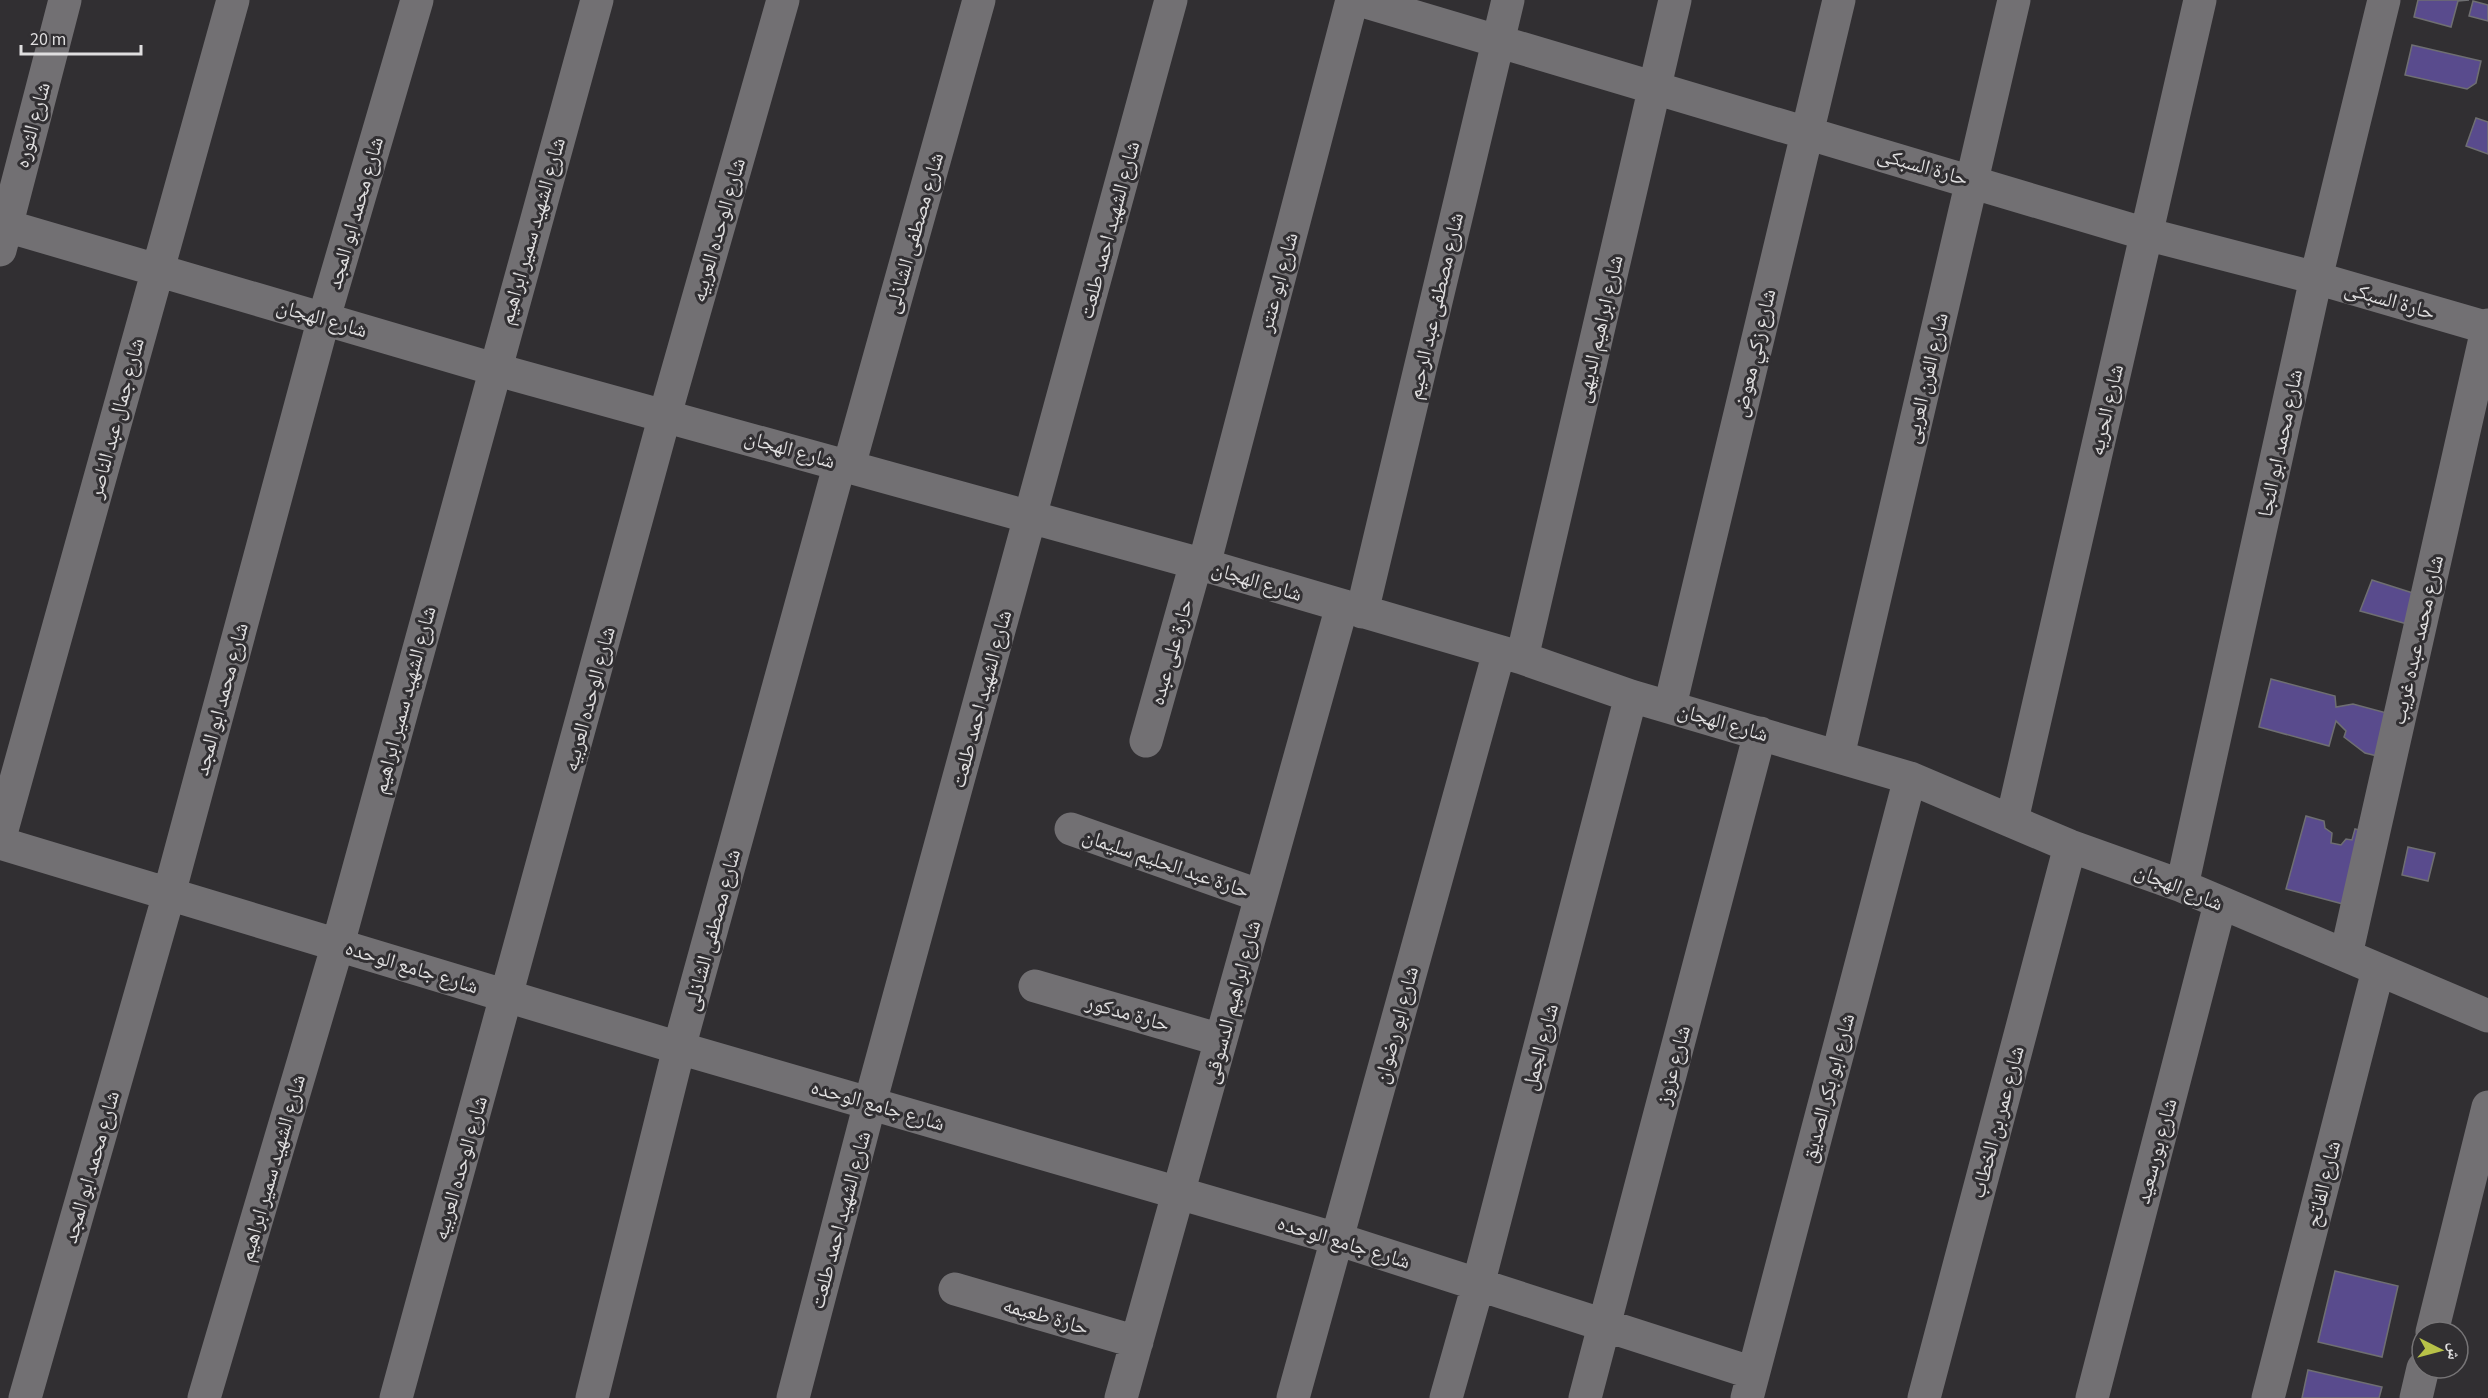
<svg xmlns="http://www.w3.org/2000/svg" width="2488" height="1398" viewBox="0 0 2488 1398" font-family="'Source Sans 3','Noto Naskh Arabic',sans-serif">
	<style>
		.building { fill: #594b8d; stroke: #6f6f72; stroke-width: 1.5 }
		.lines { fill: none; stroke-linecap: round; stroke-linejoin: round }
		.minor { stroke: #727073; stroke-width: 33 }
		.labels { text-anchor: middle; stroke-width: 6; stroke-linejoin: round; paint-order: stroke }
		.street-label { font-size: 21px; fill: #dfdedf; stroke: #312f32 }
	</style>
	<rect width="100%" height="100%" fill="#312f32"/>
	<path class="building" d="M2418 0H2469L2458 1 2451 27 2414 17Z
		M2473 1 2488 5V21L2469 16Z
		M2412 45 2481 61 2476 83 2467 89 2405 75Z
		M2476 118 2488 122V154L2466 146Z
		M2372 580 2435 600 2429 630 2360 611Z
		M2271 679 2335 696 2336 707 2353 704 2409 719 2398 761 2365 753 2344 737 2346 731 2336 721 2329 746 2259 727Z
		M2306 816 2324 821 2325 828 2332 833 2331 843 2341 845 2346 839 2352 840 2355 829 2382 836 2362 909 2286 889Z
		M2408 847 2435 853 2428 881 2402 875Z
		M2335 1271 2398 1286 2382 1357 2318 1342Z
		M2308 1370 2382 1387 2379 1398H2302Z"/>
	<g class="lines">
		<path class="minor" d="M1359 0 2146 234 2316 278 2488 328
			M0 224 494 369 1204 565 1522 658 1631 696 1910 778 2070 846 2182 886 2488 1016
			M0 250 65 0
			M849 466 979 0
			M1204 565 1352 0
			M1362 612 1508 0
			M1522 658 1675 0
			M1670 706 1839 0
			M1146 741 1196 563
			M1838 756 2014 0
			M2012 820 2200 0
			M1071 829 1261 896
			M0 837 233 0
			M0 843 679 1048 1337 1239 1753 1373
			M2182 886 2316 278 2384 0
			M2346 955 2488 325
			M1035 986 1221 1040
			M955 1289 1137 1342
			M2432 1332 2488 1107
			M25 1398 169 894 324 318 417 0
			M204 1398 338 944 597 0
			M396 1398 665 415 783 0
			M592 1398 679 1048 840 463
			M793 1398 870 1103 1171 0
			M1121 1398 1342 606
			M1293 1398 1499 652
			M1446 1398 1478 1285 1631 696
			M1585 1398 1760 733
			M1747 1398 1910 778
			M1924 1398 2070 846
			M2092 1398 2220 904
			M2268 1398 2378 970
			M2416 1398 2423 1368"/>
	</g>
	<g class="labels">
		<g class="street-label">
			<text transform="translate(32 125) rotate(-75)" y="7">شارع الثوره</text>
			<text transform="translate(1923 166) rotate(16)" y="7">حارة السبكى</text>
			<text transform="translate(355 213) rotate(-74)" y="7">شارع محمد ابو المجد</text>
			<text transform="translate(718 230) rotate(-74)" y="7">شارع الوحده العربيه</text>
			<text transform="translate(1109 230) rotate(-75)" y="7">شارع الشهيد احمد طلعت</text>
			<text transform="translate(532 231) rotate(-74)" y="7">شارع الشهيد سمير ابراهيم</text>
			<text transform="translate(914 233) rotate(-74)" y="7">شارع مصطفى الشاذلى</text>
			<text transform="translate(1278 282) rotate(-75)" y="7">شارع ابو عنتر</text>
			<text transform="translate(2390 300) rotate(16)" y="7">حارة السبكى</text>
			<text transform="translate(1435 306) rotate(-77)" y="7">شارع مصطفى عبد الرحيم</text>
			<text transform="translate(322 318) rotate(16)" y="7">شارع الهجان</text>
			<text transform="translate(1599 329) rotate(-77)" y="7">شارع ابراهيم الديهى</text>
			<text transform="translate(1754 353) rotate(-77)" y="7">شارع زكي معوض</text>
			<text transform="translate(1926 378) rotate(-77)" y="7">شارع الفرن العربى</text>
			<text transform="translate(2106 410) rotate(-77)" y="7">شارع الحريه</text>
			<text transform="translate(116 418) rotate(-75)" y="7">شارع جمال عبد الناصر</text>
			<text transform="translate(2280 443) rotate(-78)" y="7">شارع محمد ابو النجا</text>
			<text transform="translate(790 449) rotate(16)" y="7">شارع الهجان</text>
			<text transform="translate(1257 581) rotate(17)" y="7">شارع الهجان</text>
			<text transform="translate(2417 640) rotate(-77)" y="7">شارع محمد عبده غريب</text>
			<text transform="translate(1171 652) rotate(-74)" y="7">حارة على عبده</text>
			<text transform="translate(221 699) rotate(-75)" y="7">شارع محمد ابو المجد</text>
			<text transform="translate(589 699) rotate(-75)" y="7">شارع الوحده العربيه</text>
			<text transform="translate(981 699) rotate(-75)" y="7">شارع الشهيد احمد طلعت</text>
			<text transform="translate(404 700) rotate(-75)" y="7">شارع الشهيد سمير ابراهيم</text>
			<text transform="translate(1723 722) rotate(16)" y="7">شارع الهجان</text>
			<text transform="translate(1166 863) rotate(19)" y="7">حارة عبد الحليم سليمان</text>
			<text transform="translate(2179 887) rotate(22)" y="7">شارع الهجان</text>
			<text transform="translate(712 930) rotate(-75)" y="7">شارع مصطفى الشاذلى</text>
			<text transform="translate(412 967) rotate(17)" y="7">شارع جامع الوحده</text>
			<text transform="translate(1232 1002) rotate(-75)" y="7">شارع ابراهيم الدسوقى</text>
			<text transform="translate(1128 1013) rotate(16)" y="7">حارة مدكور</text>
			<text transform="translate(1396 1025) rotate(-75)" y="7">شارع ابو رضوان</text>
			<text transform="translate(1540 1047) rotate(-75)" y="7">شارع الجمل</text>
			<text transform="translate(1673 1065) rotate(-75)" y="7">شارع عزوز</text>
			<text transform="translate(1828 1088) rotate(-75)" y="7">شارع ابو بكر الصديق</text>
			<text transform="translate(878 1105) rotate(16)" y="7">شارع جامع الوحده</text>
			<text transform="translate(1997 1122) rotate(-75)" y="7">شارع عمر بن الخطاب</text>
			<text transform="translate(2156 1151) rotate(-75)" y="7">شارع بورسعيد</text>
			<text transform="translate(91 1167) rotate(-74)" y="7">شارع محمد ابو المجد</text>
			<text transform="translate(272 1168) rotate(-74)" y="7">شارع الشهيد سمير ابراهيم</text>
			<text transform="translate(460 1168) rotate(-74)" y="7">شارع الوحده العربيه</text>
			<text transform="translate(2323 1184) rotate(-76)" y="7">شارع الفاتح</text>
			<text transform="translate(840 1220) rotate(-75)" y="7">شارع الشهيد احمد طلعت</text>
			<text transform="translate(1344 1242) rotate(17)" y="7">شارع جامع الوحده</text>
			<text transform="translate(1046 1316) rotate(16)" y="7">حارة طعيمه</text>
		</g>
	</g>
	<g transform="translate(2440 1350) rotate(96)"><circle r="28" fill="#312f32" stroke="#777577" stroke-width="1.5"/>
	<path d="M0-4.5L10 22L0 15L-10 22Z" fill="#b7c148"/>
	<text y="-9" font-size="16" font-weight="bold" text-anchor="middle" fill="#dfdedf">ش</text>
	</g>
	<path d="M21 45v9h120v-9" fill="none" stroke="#dfdedf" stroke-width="3"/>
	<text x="30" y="45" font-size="18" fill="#dfdedf" stroke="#312f32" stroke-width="4.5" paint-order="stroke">20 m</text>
</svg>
